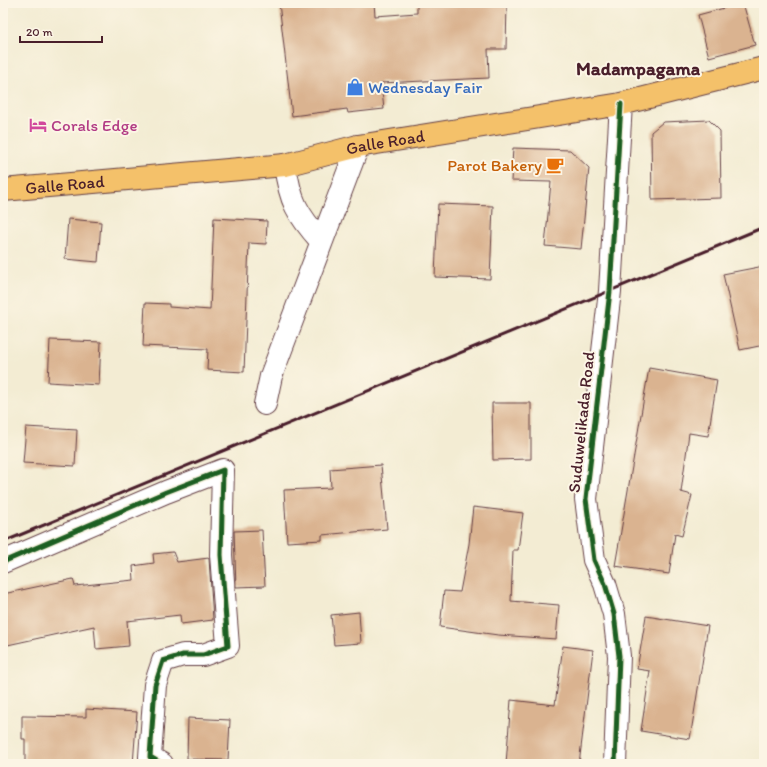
<svg xmlns="http://www.w3.org/2000/svg" width="767" height="767" viewBox="0 0 767 767" font-family="Itim,sans-serif">
	<style>
		.building { fill: #dab390 }
		.lines { fill: none; stroke-linecap: round; stroke-linejoin: round }
		.minor-casing { stroke: #633e44; stroke-width: 24 }
		.highway-casing { stroke: #633e44; stroke-width: 24 }
		.minor { stroke: #fff; stroke-width: 22 }
		.highway { stroke: #f4c16a; stroke-width: 22 }
		.rail { stroke: #4a1f2b; stroke-width: 3 }
		.cycleway-casing { stroke: #fcf5e5; stroke-width: 8 }
		.cycleway { stroke: #1b5e20; stroke-width: 5 }
		.labels { text-anchor: middle; stroke-width: 4; stroke-linejoin: round; paint-order: stroke }
		.shop-label { font-size: 17px; fill: #366cbe; stroke: #fcf5e5; text-anchor: start }
		.hotel-label { font-size: 17px; fill: #b23c85; stroke: #fcf5e5; text-anchor: start }
		.street-label { font-size: 17px; fill: #4a1f2b; stroke: #fcf5e5 }
		.food-label { font-size: 17px; fill: #c56008; stroke: #fcf5e5; text-anchor: end }
		.quarter-label { font-size: 19px; font-weight: bold; fill: #4a1f2b; stroke: #fcf5e5 }
	</style>
	<rect width="100%" height="100%" fill="#fcf5e5"/>
	<filter id="ink" filterUnits="userSpaceOnUse"><feTurbulence type="fractalNoise" baseFrequency=".025" numOctaves="2"/><feDisplacementMap in="SourceGraphic" scale="8" xChannelSelector="R" yChannelSelector="G"/><feConvolveMatrix kernelMatrix="1 2 1 2 8 2 1 2 1" color-interpolation-filters="sRGB"/></filter>
	<filter id="wash" filterUnits="userSpaceOnUse"><feTurbulence type="fractalNoise" baseFrequency=".012" numOctaves="4" result="noise"/><feDisplacementMap in="SourceGraphic" scale="16" xChannelSelector="R" yChannelSelector="G"/><feGaussianBlur stdDeviation="0.9" result="paint"/><feColorMatrix in="noise" values="0 0 0 0 0 0 0 0 0 0 0 0 0 0 0 0 0 1.4 0 .05"/><feComposite in="paint" operator="in"/></filter>
	<g filter="url(#wash)">
		<rect width="100%" height="100%" fill="#f3ecd3"/>
		<g id="blocks">
			<path class="building" d="M279 3H374L375 16 417 13V3H507L506 49H488L489 78 381 83 384 109 348 113 347 109 292 116Z
				M743 3 755 45 709 57 698 15Z
				M709 120 720 131 721 198 652 200 651 132 663 122Z
				M513 148 570 150 589 168 581 249 545 246 551 182 511 181Z
				M438 204 493 206 490 279 435 277Z
				M214 218 267 221 266 244 249 243 244 372 207 370 208 349 143 346 145 303 169 304V307L210 310Z
				M68 219 101 222 98 262 65 259Z
				M764 266V345L740 350 723 274Z
				M50 340 101 342 99 385 48 382Z
				M649 368 717 380 708 436 689 433 681 492 692 495 682 536 675 534 669 574 615 566Z
				M492 403H531V459L493 460Z
				M26 427 77 430 75 466 23 463Z
				M381 465 387 529 322 535V540L287 542 284 490 331 488 330 469Z
				M473 507 523 513 518 550H513L511 601 559 605 556 639 498 635 440 627 444 591 460 592 469 544Z
				M262 530 265 586 236 587 234 531Z
				M173 552 177 562 209 558 213 620 181 624 180 615 127 621 129 646 96 649 94 626 3 646V594L73 579 75 586 134 580 133 566 154 563 153 554Z
				M359 612 361 643 334 645 331 615Z
				M646 616 708 626 690 739 641 731 650 671 637 669Z
				M563 646 593 650 579 764H506L511 700 555 705Z
				M86 709 137 712 133 764H25V739H22V716L86 717Z
				M188 718 230 720 228 760 187 759Z"/>
		</g>
	</g>
	<g filter="url(#ink)">
		<use href="#blocks" fill-opacity="0" stroke="#633e44" stroke-width="1"/>
		<g class="lines">
			<g class="minor-casing">
				<path id="minor" d="M285 165C290 201 297 214 321 241
					M265 404 271 376 358 146
					M3 562 166 492 223 470 221 555 228 646 203 655H183L163 661 155 685 150 757 162 764
					M615 764 619 656 614 614 605 584 594 560 586 499 610 291 621 104"/>
			</g>
			<g class="highway-casing">
				<g id="highway">
					<path id="s1" d="M3 190 285 165 358 146 621 104 764 68"/>
				</g>
			</g>
			<use href="#minor" class="minor"/>
			<use href="#highway" class="highway"/>
			<path class="rail" d="M3 542 764 227"/>
			<g class="cycleway-casing">
				<path id="cycleway" d="M3 562 166 492 223 470 221 555 228 646 203 655H183L163 661 155 685 150 757 162 764
					M615 764 619 656 614 614 605 584 594 560 586 499 610 291 621 104"/>
			</g>
			<use href="#cycleway" class="cycleway"/>
		</g>
	</g>
	<defs>
		<g id="shop-bare" transform="scale(1.38)"><path d="M-5-2.5h2.3a2.7 3.5 0 0 1 5.4 0H5L5.5 6h-11ZM-1.5-2.5h3a1.5 2.3 0 0 0-3 0Z" fill="#3f7fe0" stroke="#fcf5e5" stroke-width="2.5" paint-order="stroke"/></g>
		<g id="hotel-bare" transform="scale(1.38)"><path d="M-6-4.5h1.5V1H6V5H4.5V3h-9V5H-6ZM-4 0a1.8 1.8 0 1 1 3.6 0ZM.5 0V-2.5h3Q6-2.5 6 0Z" fill="#d1479c" stroke="#fcf5e5" stroke-width="2.5" paint-order="stroke"/></g>
		<g id="cafe-bare" transform="scale(1.38)"><path d="M-5.5-4.5H6V0H3Q3 3.5 0 3.5H-2.5Q-5.5 3.5-5.5 0ZM3-3.2v2h1.7v-2ZM-6 4.5H4V6H-6Z" fill="#e8710a" stroke="#fcf5e5" stroke-width="2.5" paint-order="stroke"/></g>
	</defs>
	<g fill-rule="evenodd">
		<use href="#shop-bare" x="355" y="87"/>
		<use href="#hotel-bare" x="38" y="125"/>
		<use href="#cafe-bare" x="555" y="165"/>
	</g>
	<g class="labels">
		<g class="shop-label">
			<text x="368" y="93">Wednesday Fair</text>
		</g>
		<g class="hotel-label">
			<text x="51" y="131">Corals Edge</text>
		</g>
		<g class="street-label">
			<text dy="6" stroke="none"><textPath href="#s1" startOffset="386">Galle Road</textPath></text>
			<text dy="6" stroke="none"><textPath href="#s1" startOffset="62">Galle Road</textPath></text>
			<text transform="translate(581 422) rotate(-84)" y="6">Suduwelikada Road</text>
		</g>
		<g class="food-label">
			<text x="542" y="171">Parot Bakery</text>
		</g>
		<g class="quarter-label">
			<text x="638" y="75">Madampagama</text>
		</g>
	</g>
	<rect width="767" height="767" fill="none" stroke="#fcf5e5" stroke-width="16"/>
	<path d="M20 36v6h82v-6" fill="none" stroke="#4a1f2b" stroke-width="2"/>
	<text x="26" y="36" font-size="12" fill="#4a1f2b" stroke="#fcf5e5" stroke-width="3" paint-order="stroke">20 m</text>
</svg>
